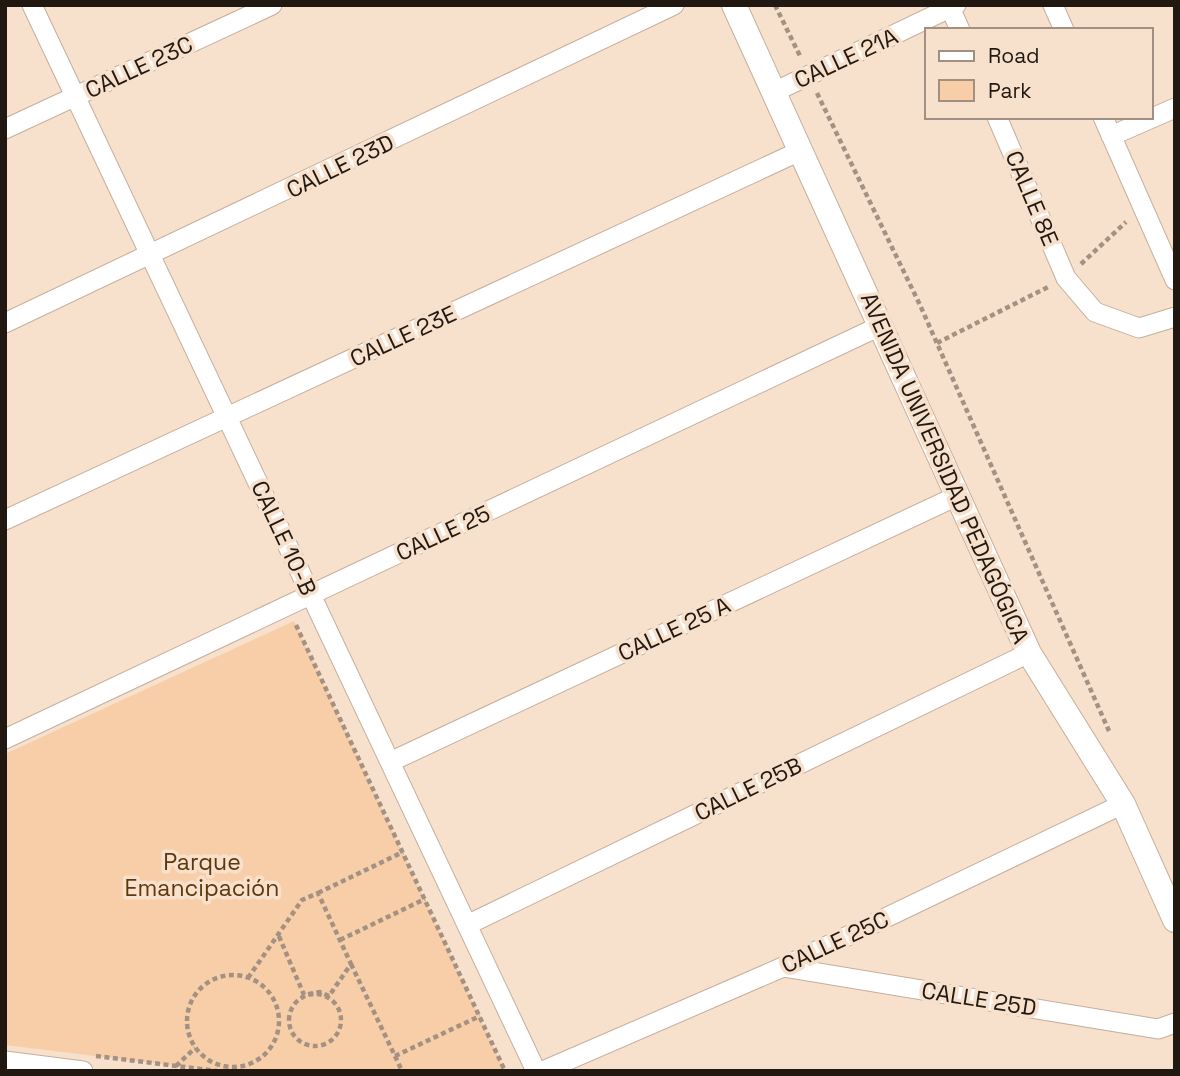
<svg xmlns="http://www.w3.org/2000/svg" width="1180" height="1076" viewBox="0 0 1180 1076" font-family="'Space Grotesk',sans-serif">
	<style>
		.green { fill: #f8cea8 }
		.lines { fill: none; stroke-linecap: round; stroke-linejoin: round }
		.minor-casing { stroke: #c5af9c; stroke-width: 21 }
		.tertiary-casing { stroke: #c5af9c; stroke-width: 26 }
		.path { stroke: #a39283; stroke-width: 4.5; stroke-dasharray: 5 3.5; stroke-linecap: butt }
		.minor { stroke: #fff; stroke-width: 19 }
		.tertiary { stroke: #fff; stroke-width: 24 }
		.labels { text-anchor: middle; stroke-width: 7; stroke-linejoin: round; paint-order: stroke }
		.street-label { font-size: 23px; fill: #201811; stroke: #f7e0cc }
		.park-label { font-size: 23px; fill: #5e370c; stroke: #f7e0cc }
	</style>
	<rect width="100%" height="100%" fill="#f7e0cc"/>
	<path class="green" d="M294 621 505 1071H217L5 1045V754Z"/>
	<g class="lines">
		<g class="minor-casing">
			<path id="minor" d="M32 5 536 1071
				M949 5 960 30
				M1053 5 1064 30
				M774 92 956 5
				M997 117 1066 278 1095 312 1139 328 1175 317
				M1103 117 1175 280
				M5 129 272 5
				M1111 136 1175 108
				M5 323 674 5
				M5 520 800 151
				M5 739 880 326
				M390 762 957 496
				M467 925 1029 653
				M783 967 1158 1029 1175 1023
				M5 1061 83 1071
				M543 1071 783 967 1123 804"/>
		</g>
		<g class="tertiary-casing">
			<path id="tertiary" d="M734 5 1029 653 1123 804 1175 920"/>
		</g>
		<path class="path" d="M775 5 800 56
			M817 93 920 305 1109 731
			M1081 264 1126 222
			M937 343 1048 287
			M296 625 505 1071
			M318 893 403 852
			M340 940 425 899
			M351 964 395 1056 480 1016
			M187 1021a46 46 0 1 1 92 0a46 46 0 1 1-92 0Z
			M248 978 302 900 318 893 351 964 329 996 320 992 304 995 278 934
			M289 1020a26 26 0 1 1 52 0a26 26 0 1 1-52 0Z
			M96 1056 217 1071
			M395 1056 402 1071
			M176 1066 195 1048"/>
		<use href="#minor" class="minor"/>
		<use href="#tertiary" class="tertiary"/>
	</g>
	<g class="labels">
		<g class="street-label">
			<text transform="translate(846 58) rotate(-25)" y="8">CALLE 21A</text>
			<text transform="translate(139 67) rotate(-25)" y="8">CALLE 23C</text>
			<text transform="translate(340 166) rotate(-26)" y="8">CALLE 23D</text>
			<text transform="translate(1032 198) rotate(67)" y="8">CALLE 8E</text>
			<text transform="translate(403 336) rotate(-25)" y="8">CALLE 23E</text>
			<text transform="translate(945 468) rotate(66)" y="8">AVENIDA UNIVERSIDAD PEDAGÓGICA</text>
			<text transform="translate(443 533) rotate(-25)" y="8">CALLE 25</text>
			<text transform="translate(284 538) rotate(65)" y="8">CALLE 10-B</text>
			<text transform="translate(674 629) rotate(-25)" y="8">CALLE 25 A</text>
			<text transform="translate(748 789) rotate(-26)" y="8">CALLE 25B</text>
			<text transform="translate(835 942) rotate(-25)" y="8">CALLE 25C</text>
			<text transform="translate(979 999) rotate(9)" y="8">CALLE 25D</text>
		</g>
		<g class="park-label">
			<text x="202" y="870">Parque<tspan x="202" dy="26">Emancipación</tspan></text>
		</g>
	</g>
	<rect width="1180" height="1076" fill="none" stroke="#201811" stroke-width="14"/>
	<rect x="925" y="28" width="228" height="91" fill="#f7e0cc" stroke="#a19081" stroke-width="2"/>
	<rect x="939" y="51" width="35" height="10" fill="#ffffff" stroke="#a19081" stroke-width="2"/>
	<text x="988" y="63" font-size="21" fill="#201811">Road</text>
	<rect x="939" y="80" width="35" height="21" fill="#f8cea8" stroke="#a19081" stroke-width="2"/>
	<text x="988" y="98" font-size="21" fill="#201811">Park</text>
</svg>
